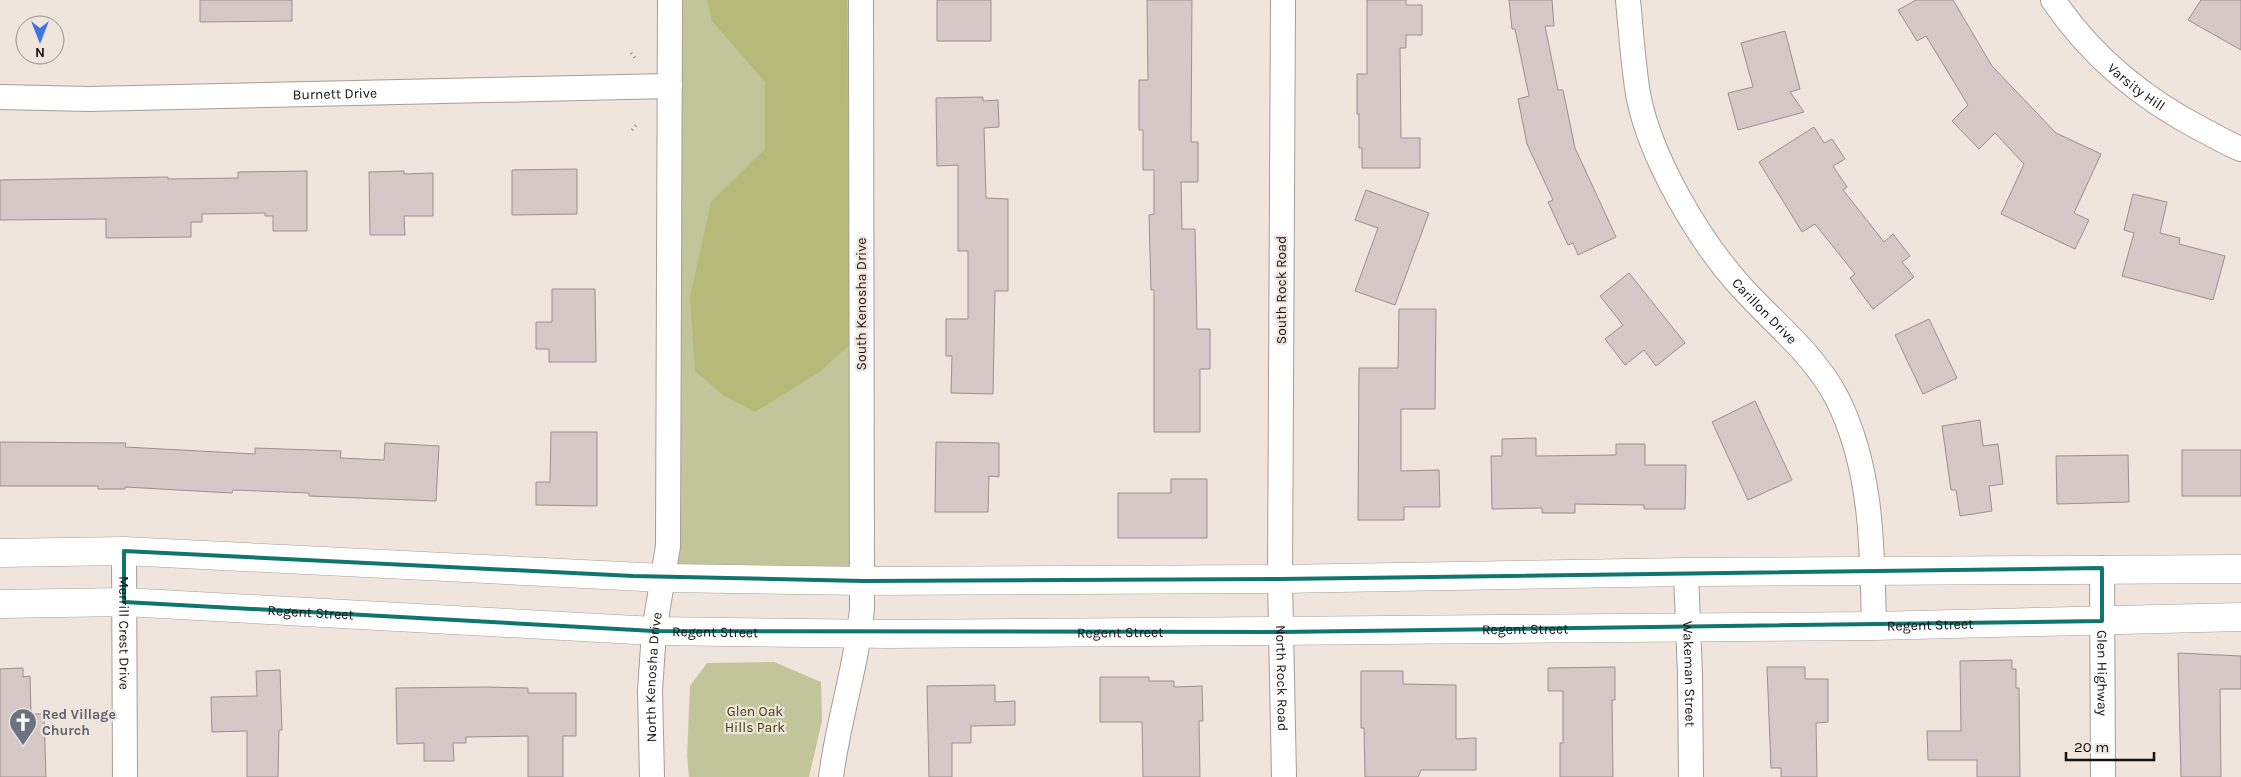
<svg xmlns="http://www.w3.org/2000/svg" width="2241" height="777" viewBox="0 0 2241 777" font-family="Karla,sans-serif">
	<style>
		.green { fill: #c1c599 }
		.forest { fill: #b5ba78 }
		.building { fill: #d6c8c7; stroke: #9c8f8e }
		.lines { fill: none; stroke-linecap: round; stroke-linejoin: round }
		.street-casing { stroke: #a79d96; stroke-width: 26 }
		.secondary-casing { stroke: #a79d96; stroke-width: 29 }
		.path { stroke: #8e8681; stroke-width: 3; stroke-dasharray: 1 4; stroke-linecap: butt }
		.street { stroke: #fff; stroke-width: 24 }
		.secondary { stroke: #fff; stroke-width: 28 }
		.marked { fill: none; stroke: #0f766e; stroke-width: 4; stroke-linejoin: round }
		.labels { text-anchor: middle; stroke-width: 4.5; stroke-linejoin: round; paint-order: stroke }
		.street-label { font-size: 14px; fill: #14100e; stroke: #efe5dd }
		.park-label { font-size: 14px; fill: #3d3f0b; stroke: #efe5dd }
		.worship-label { font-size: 14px; font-weight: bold; fill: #5b616d; stroke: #efe5dd; text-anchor: start }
	</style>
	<rect width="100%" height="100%" fill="#efe5dd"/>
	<path class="green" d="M670 0H861L863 581 663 578Z
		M774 662 821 682 822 721 809 777H689L687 756 690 686 707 663Z"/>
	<path class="forest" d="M707 0H847L850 344 821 371 755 412 723 395 695 371 690 297 711 202 765 149V82L712 21Z"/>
	<path class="building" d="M200 0H292V21L200 22Z
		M937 0H991V41H937Z
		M1147 0H1192L1191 142H1198V182H1181L1182 229H1195L1197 329H1210V369H1200V432H1154V290H1151L1149 215 1154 214V170H1143V130H1139V80H1148Z
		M1367 0H1406V5H1422V35H1406V48H1400L1401 138H1420V168H1362V148H1359V114H1357V74H1367Z
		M1509 0H1552L1554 26H1545L1558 90H1563L1575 148 1616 237 1578 255 1573 243 1568 245 1548 202 1553 200 1527 144 1518 99 1529 96 1515 29H1512Z
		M1916 0H1953L1992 66 2056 133 2101 154 2074 213 2089 220 2075 249 2001 214 2024 164 1995 133 1979 149 1952 121 1968 105 1926 36 1917 41 1898 10Z
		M2201 0H2241V50L2188 20Z
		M1785 31 1800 89 1790 92 1804 112 1738 130 1728 93 1753 87 1741 43Z
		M983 97V101L998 100 999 127 984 128 986 198 1008 199V291H995L993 394 951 393 952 356H946V319H968V251H958V165L937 166 936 98Z
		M1814 127 1824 143 1832 139 1845 159 1833 166 1847 187 1843 190 1884 242 1893 234 1910 256 1902 262 1914 277 1873 309 1850 278 1855 274 1815 224 1802 232 1759 162Z
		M577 169V214L512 215V170Z
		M307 171V231H273V216H265V213L202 214V222H191V237L106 238V219L0 220V180L168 177V179L238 178V172Z
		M404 171V174L433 173V216H404L405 235H370L369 172Z
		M1366 190 1429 213 1395 305 1355 291 1378 228 1355 220Z
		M2133 194 2167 202 2160 233 2180 238 2179 244 2225 256 2213 300 2122 276 2134 233 2124 230Z
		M1629 273 1685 343 1656 366 1644 350 1625 365 1605 339 1623 325 1600 296Z
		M552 289H595L596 362H549V349H536V322H552Z
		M1399 309H1436L1435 409H1401V471L1439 470 1440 507H1404V520H1358L1359 368H1398Z
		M1929 319 1957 378 1923 394 1895 335Z
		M1755 401 1792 480 1748 500 1712 422Z
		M1980 420 1983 446 1998 444 2003 484 1989 486 1992 511 1960 516 1956 490H1951L1942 426Z
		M551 432H597V506L536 505V482H550Z
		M1536 438V456L1616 455V444H1645V465H1686L1685 509H1644V505L1575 504V513H1542V508L1492 509 1491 456H1502V439Z
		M0 442 126 443 125 447 255 454V448L341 451 340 458 384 460 385 443 439 446 436 501 309 496V493L233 490 232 493 125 487V489H98V486H0Z
		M936 442 999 443V477L989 476 988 512H935Z
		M2182 450H2241V496H2182Z
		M2128 455 2129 502 2057 504 2056 456Z
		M1171 479H1207V538H1118V493H1171Z
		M2178 653 2241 656V689H2220L2221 777H2181Z
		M2012 660V669H2016V688H2019L2020 777H1977V760H1928L1927 731H1961L1960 661Z
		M1615 667V700H1612L1613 777H1560V743H1563V691H1548V668Z
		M1767 667H1805V679H1828V722L1816 723 1817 777H1781V768H1771Z
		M23 668V677L30 676 31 714H44L46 777H0V669Z
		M280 670 282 730H279L278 777H247V731L212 732 211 697 257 696 256 671Z
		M1361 671H1403V684L1456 685V739L1476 738V770H1421L1418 777H1365L1364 728H1361Z
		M1100 677H1149V681H1174V687L1202 686 1203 721H1199L1200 777H1143L1142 722H1100Z
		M995 685V702L1015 701V725L971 726V743H952V777H929L927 686Z
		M486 687 528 688V693H576V736H563V777H528V736L466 737V743H453L454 761H424V743L397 744 396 688Z"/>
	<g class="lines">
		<g class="street-casing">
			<g id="street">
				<path id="s1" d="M1283 0 1280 579 1284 777"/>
				<path id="s2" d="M1628 0C1631 31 1633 63 1638 94 1650 158 1699 241 1743 289 1775 324 1816 356 1838 400 1873 472 1872 549 1874 626"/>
				<path id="s3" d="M2053 0C2091 56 2143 99 2203 130 2215 136 2228 144 2241 149"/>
				<path id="s4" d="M0 97 89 99 670 86"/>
				<path id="s5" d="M124 551 125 777"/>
				<path id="s6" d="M2102 568 2103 777"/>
				<path id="s7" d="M1686 572 1690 675 1691 777"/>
				<path id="s8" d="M652 777 650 691 654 631 668 546 670 0"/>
				<path d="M831 777C838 720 857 666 862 608L861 0"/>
			</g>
		</g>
		<g class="secondary-casing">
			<g id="secondary">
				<path d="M0 553 124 551 663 578 863 581 1280 579 1686 572 2241 569"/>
				<path id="s9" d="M0 604 124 602 654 631 888 634 1874 626 2241 617"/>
			</g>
		</g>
		<path class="path" d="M631 53 637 60
			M632 130 638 123"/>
		<use href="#street" class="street"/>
		<use href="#secondary" class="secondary"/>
	</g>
	<path class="marked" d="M124 551 633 576 863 581 1280 579 2102 568V621L1280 632 654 631 124 602Z"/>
	<defs>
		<g id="church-pin" transform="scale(1.4375)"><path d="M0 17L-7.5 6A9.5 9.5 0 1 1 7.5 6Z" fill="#6b7280" stroke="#efe5dd"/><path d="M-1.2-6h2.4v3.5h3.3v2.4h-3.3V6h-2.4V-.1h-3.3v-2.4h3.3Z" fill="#fff"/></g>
	</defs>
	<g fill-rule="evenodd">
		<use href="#church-pin" x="23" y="722"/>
	</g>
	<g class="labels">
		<g class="street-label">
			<text dy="5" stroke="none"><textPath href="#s3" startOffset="121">Varsity Hill</textPath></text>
			<text dy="5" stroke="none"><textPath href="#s4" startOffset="335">Burnett Drive</textPath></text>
			<text transform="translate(1281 290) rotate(-90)" y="5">South Rock Road</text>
			<text transform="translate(861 304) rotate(-90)" y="5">South Kenosha Drive</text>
			<text dy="5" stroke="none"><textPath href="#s2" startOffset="349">Carillon Drive</textPath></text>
			<text dy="5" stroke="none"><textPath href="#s9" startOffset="311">Regent Street</textPath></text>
			<text dy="5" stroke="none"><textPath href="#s9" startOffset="1931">Regent Street</textPath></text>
			<text dy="5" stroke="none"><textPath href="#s9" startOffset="1526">Regent Street</textPath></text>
			<text dy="5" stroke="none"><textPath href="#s9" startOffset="716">Regent Street</textPath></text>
			<text dy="5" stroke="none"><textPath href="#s9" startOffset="1121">Regent Street</textPath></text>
			<text dy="5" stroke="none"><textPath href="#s5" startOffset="82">Merrill Crest Drive</textPath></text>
			<text dy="5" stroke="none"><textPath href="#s6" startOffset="105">Glen Highway</textPath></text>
			<text dy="5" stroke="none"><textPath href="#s7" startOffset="102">Wakeman Street</textPath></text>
			<text dy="5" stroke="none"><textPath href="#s8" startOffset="100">North Kenosha Drive</textPath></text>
			<text dy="5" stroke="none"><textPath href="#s1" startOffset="678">North Rock Road</textPath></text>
		</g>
		<g class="park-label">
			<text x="755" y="716">Glen Oak<tspan x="755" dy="16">Hills Park</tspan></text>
		</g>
		<g class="worship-label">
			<text x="42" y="719">Red Village<tspan x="42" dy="16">Church</tspan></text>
		</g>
	</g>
	<g transform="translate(40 40) rotate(180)"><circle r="24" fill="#efe5dd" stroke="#97908a"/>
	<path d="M0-4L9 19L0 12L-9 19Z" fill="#3c77e6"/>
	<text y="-8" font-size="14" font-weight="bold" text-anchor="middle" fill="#14100e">N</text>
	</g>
	<path d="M2066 752v8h88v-8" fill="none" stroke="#14100e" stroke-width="2.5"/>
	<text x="2074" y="752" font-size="15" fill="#14100e" stroke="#efe5dd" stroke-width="4" paint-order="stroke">20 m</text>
</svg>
